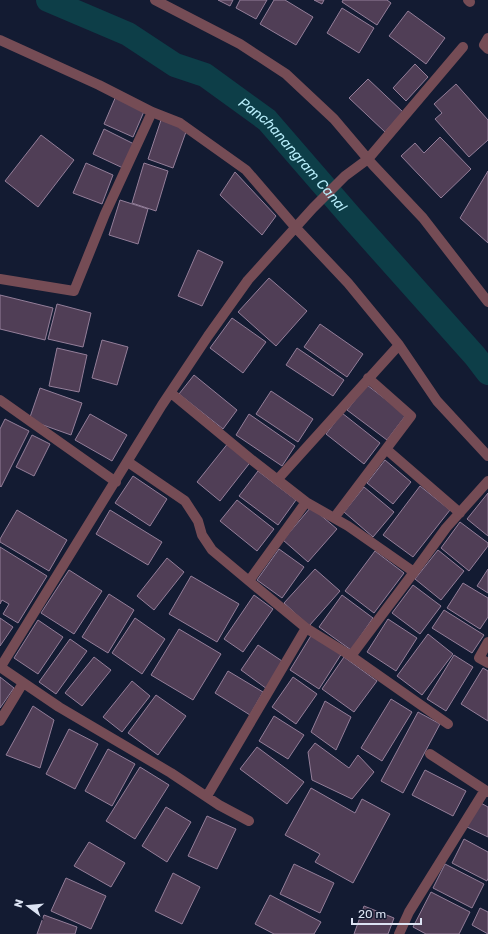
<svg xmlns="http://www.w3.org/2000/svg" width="488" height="934" viewBox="0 0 488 934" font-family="Rubik,sans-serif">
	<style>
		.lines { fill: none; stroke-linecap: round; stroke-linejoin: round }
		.canal { stroke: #0d3e48; stroke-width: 24 }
		.building { fill: #503e56; stroke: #937e99 }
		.street { stroke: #754c55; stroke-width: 10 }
		.labels { text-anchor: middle; stroke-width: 3; stroke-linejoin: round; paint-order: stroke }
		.water-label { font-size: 14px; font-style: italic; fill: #b7edfa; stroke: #131b32 }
	</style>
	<rect width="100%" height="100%" fill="#131b32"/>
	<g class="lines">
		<path class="canal" id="s1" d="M48 0 128 34 175 65 205 75 267 120 351 217 475 356 488 373"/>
	</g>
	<path class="building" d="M218 0H233L230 6Z
		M240 0H267L256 19 236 8Z
		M274 0H285L313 17 296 45 260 24Z
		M314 0H324L322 4Z
		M343 0H387L391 3 377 25 342 2Z
		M342 8 374 28 359 53 327 33Z
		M408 11 445 38 426 64 389 36Z
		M415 64 428 77 406 101 393 88Z
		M368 79 403 112 385 132 349 98Z
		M456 84 488 120V140L469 157 435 119 442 113 434 104Z
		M116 96 145 109 133 137 104 124Z
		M161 120 187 129 173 168 148 159Z
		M104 129 134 144 123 168 93 154Z
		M41 135 74 160 38 207 5 181Z
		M440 137 471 169 441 198 401 156 415 143 424 153Z
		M86 163 113 175 102 204 73 193Z
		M144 163 168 171 156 211 132 203Z
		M488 171V243L460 218Z
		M235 172 276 216 262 235 220 195Z
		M120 200 148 209 138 244 109 235Z
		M198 250 223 262 202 306 178 296Z
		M269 278 307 311 276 346 238 312Z
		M0 295 53 308 45 340 0 329Z
		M57 304 91 313 83 347 48 339Z
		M232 318 266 342 243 373 210 348Z
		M320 324 363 354 347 377 304 347Z
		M102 340 128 347 117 385 92 378Z
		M57 348 87 355 79 392 49 386Z
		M297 348 344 380 333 396 286 365Z
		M194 375 237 410 223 429 179 394Z
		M367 385 406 415 387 440 347 410Z
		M40 388 82 403 71 435 29 420Z
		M271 391 313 419 298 442 256 414Z
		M342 413 380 443 364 464 326 434Z
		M90 414 127 435 112 461 75 440Z
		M249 414 295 446 282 466 236 435Z
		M5 419 29 431 1 487 0 486V429Z
		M32 435 50 444 34 476 16 467Z
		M229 442 252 460 220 501 197 482Z
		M385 460 411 482 393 504 367 483Z
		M258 471 296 500 278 525 239 496Z
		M133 476 167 499 150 526 115 503Z
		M420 486 450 510 413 557 383 535Z
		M364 487 394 512 373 537 344 512Z
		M488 493V536L467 519Z
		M237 500 274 529 257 551 220 521Z
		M311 507 337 529 308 562 283 540Z
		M17 510 67 540 49 571 0 542V539Z
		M110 510 162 542 148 565 96 534Z
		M460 522 488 543V546L469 571 441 548Z
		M0 547 47 576 18 623 3 614 9 604 2 600 0 604Z
		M279 549 304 567 282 598 257 580Z
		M438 550 464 571 441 600 415 579Z
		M375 551 404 573 374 613 345 591Z
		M167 558 184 572 154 610 137 596Z
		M315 569 340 591 309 626 284 603Z
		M488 569V593L477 586Z
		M69 570 102 591 74 634 41 613Z
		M191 576 239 604 217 642 169 614Z
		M463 583 488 598V617L480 629 447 608Z
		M413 585 441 606 420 634 392 613Z
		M109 594 134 610 108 653 82 637Z
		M254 595 273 609 243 652 224 639Z
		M342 595 373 618 351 650 319 627Z
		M444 610 484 635 472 653 432 628Z
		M0 618 13 627 0 646Z
		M135 618 165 639 142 674 112 653Z
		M388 619 417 638 396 671 367 652Z
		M38 620 63 637 38 674 14 658Z
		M179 629 221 654 193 700 151 675Z
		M312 634 342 653 319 689 290 670Z
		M428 634 453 654 422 695 397 676Z
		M70 639 87 651 56 694 39 682Z
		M258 645 285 663 267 689 241 670Z
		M454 655 473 667 446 711 427 699Z
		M94 657 111 670 82 706 65 693Z
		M344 657 377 681 354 712 322 689Z
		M483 668 488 671V721L461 704Z
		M228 671 263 692 250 715 215 693Z
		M0 677 14 688 0 708Z
		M293 677 317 694 296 724 272 707Z
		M132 681 150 696 122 732 103 717Z
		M156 695 186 716 158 755 128 733Z
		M391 699 412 712 382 761 361 748Z
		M325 701 351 717 336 750 311 732Z
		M33 706 54 720 40 768 6 755Z
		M418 712 440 724 403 793 381 781Z
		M274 716 304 735 288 759 259 741Z
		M69 729 98 744 75 789 46 774Z
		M315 743 349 768 358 755 374 772 352 799 312 780 308 752Z
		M257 747 304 782 287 804 240 769Z
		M108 749 135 764 112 806 85 791Z
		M140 767 169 785 135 839 106 821Z
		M425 770 466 791 453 816 412 795Z
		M311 788 355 813 362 799 390 814 353 883 315 862 320 854 285 835Z
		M479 802 488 807V837L467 827Z
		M166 807 191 822 167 862 142 846Z
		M207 816 236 829 217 869 188 856Z
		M464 839 488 852V878L487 881 452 863Z
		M89 842 125 863 111 887 74 866Z
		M294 864 334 883 320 913 280 894Z
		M445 864 484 884 472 908 433 888Z
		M173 873 200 887 182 924 155 911Z
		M66 878 106 896 91 929 51 911Z
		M431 892 470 912 459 934H426L413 927Z
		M270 895 321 922 314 934H274L255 924Z
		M364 906 394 918 388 934H354Z
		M480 908 488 912V934L472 925Z
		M44 915 77 927 75 934H37Z"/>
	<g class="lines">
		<path class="street" d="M155 0 240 44 286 74 334 119 373 165 423 218 488 302
			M468 0 470 2
			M488 38 484 45 488 49
			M0 40 99 85 152 112 180 123 246 170 296 228 348 283 399 345 437 401 488 456
			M0 279 74 291 105 214 152 112
			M171 393 252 460 306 502
			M0 400 116 482
			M386 449 460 513
			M128 462 185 501 198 521 202 535 212 550 249 581
			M277 480 399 345
			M334 518 411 416 368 378
			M306 628 351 656 414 572 446 528 488 481
			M488 642 479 658 488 663
			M351 656 448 724
			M0 667 59 707 171 773 219 805 249 821
			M0 668 162 405 208 336 248 280 313 208 345 176 368 159 463 47
			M0 721 23 683
			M430 754 488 792
			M207 796 306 628 249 581 306 502 348 526 414 572
			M399 934 409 912 485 790"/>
	</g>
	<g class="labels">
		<g class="water-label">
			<text dy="5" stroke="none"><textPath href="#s1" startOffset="294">Panchanangram Canal</textPath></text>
		</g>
	</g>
	<g transform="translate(28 906) rotate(286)" stroke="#131b32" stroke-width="3" paint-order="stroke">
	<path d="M0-3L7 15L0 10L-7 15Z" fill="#dce3f3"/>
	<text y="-6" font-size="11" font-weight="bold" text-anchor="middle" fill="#dce3f3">N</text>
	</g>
	<path d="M352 918v6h69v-6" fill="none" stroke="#dce3f3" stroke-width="2"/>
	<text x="358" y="918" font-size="12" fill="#dce3f3" stroke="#131b32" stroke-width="3" paint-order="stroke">20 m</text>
</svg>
